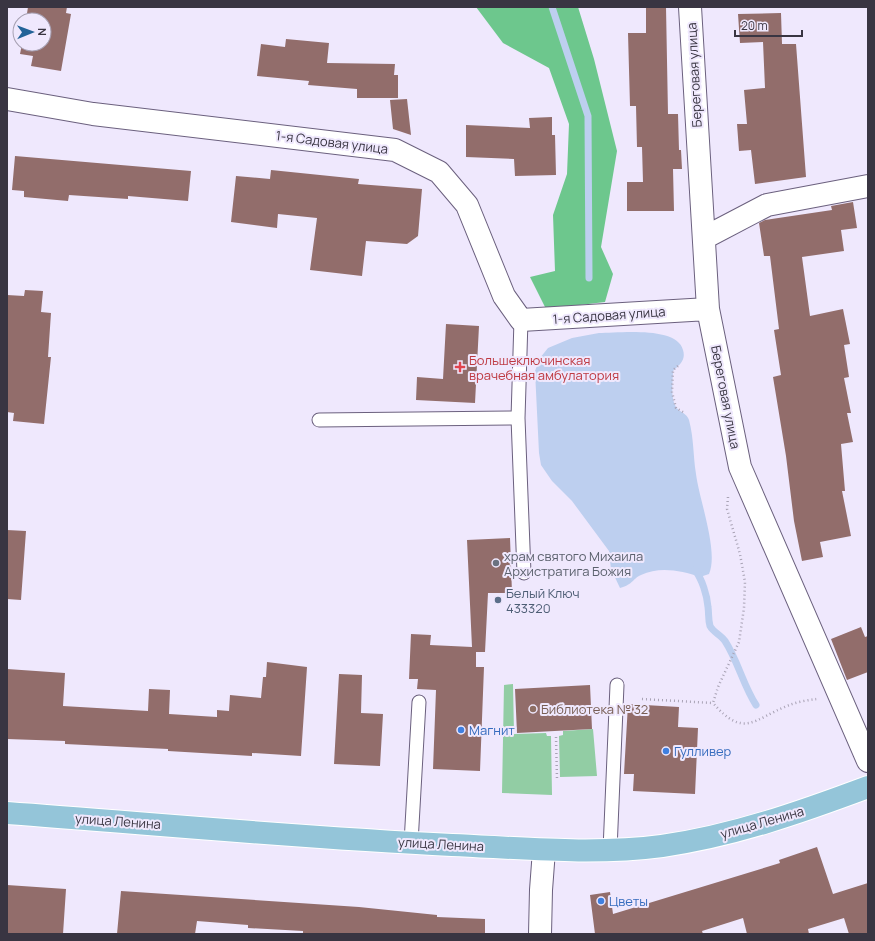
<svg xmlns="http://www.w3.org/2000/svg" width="875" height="941" viewBox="0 0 875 941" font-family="Manrope,sans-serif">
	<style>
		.green { fill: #92cda4 }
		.forest { fill: #6dc78d }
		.water { fill: #bdcfef }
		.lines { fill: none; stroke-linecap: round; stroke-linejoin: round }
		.stream { stroke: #bdcfef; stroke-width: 7 }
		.building { fill: #926d6b }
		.lane-casing { stroke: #6b607e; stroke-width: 15 }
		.street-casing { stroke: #6b607e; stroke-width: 24 }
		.primary-casing { stroke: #fff; stroke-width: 24 }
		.path { stroke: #a9a3b5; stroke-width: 2.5; stroke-dasharray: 1 3; stroke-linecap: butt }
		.lane { stroke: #fff; stroke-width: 13 }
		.street { stroke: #fff; stroke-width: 22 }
		.primary { stroke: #94c5d9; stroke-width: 22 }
		.health-dot { fill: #e0444e; stroke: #efe8fd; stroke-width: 1.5 }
		.worship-dot { fill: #6b7280; stroke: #efe8fd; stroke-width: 1.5 }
		.service-dot { fill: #5c6f8a; stroke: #efe8fd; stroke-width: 1.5 }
		.education-dot { fill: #8d6e63; stroke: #efe8fd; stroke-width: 1.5 }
		.shop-dot { fill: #3f7fe0; stroke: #efe8fd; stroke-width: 1.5 }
		.labels { text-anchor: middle; stroke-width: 4; stroke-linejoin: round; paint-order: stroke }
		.street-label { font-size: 13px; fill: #393542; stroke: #efe8fd }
		.health-label { font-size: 13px; fill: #be3a42; stroke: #efe8fd; text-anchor: start }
		.worship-label { font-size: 13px; fill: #5b616d; stroke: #efe8fd; text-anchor: start }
		.service-label { font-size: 13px; fill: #4e5e75; stroke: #efe8fd; text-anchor: start }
		.education-label { font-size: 13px; fill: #785e54; stroke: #efe8fd; text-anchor: start }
		.shop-label { font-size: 13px; fill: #366cbe; stroke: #efe8fd; text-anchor: start }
	</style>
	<rect width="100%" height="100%" fill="#efe8fd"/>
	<path class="green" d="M513 684 514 734 546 733 547 736H551L552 795 502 793 504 685Z
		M593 729 597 776 560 777 559 736 563 735V731Z"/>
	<path class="forest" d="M476 7H578L594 59 617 151 601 247 613 274 605 302 546 309 530 277 555 271 553 215 567 174 569 124 549 68 503 43Z"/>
	<path class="water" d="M599 333C619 333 677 326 683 350 686 360 680 364 673 371 673 382 670 397 676 407 679 412 687 413 689 420 694 439 693 455 696 474 699 499 719 552 709 574L700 577C682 571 660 566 641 575 632 579 634 584 620 588L611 569 609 551 572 501 552 481 541 465 539 453 535 371 540 358 548 348 572 338Z"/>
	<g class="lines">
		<path class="stream" d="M552 7 588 116 589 278
			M695 570C702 579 707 595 708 607 709 614 708 619 710 626 713 632 721 635 725 641 738 661 743 685 756 705"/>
	</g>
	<path class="building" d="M28 7H67L66 13 71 14 61 71 31 66 33 56 20 54 22 44H44V20H26Z
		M646 7H666L668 114H678L679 150H681L682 169H673L674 211H627V182H643L642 147H637L636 106H630L628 33H646Z
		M781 13 782 44H796L806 177 755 184 751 150 739 151 737 124H747L744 90 765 88 763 42 740 43 738 14Z
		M286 39 329 43 327 63 395 64 394 75H398V98H357V89L308 85 309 81 257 76 261 44 285 47Z
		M407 99 411 135 393 129 390 100Z
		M552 117V135H555L556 175 515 176 514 159 466 157V125L530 128 529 118Z
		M15 156 191 171 188 201 128 196V199L69 195 68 201 24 197V191L12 190Z
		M271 170 359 179 358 184 422 189 418 236 407 244 366 241 362 276 310 270 317 218 278 214 277 228 231 222 236 176 270 179Z
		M853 202 857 228 841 230 844 251 802 257 810 316 843 309 850 344 844 345 849 377 844 378 851 413H847L853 442 841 444 845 491H842L851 536 820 542 823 557 802 561 794 521 786 456 773 377 781 375 774 330 779 329 770 256H764L759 223 765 220 832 210 831 206Z
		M25 290 43 291 41 312 51 313 48 357H51L44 424 13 421 14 413 7 412V295L24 296Z
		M446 324 479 326 475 403 416 400 417 377 443 379Z
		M7 530 26 531 21 600 7 599Z
		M510 538 512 593H488L485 652H476V667H484L480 771 433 769 436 690 417 689 418 679H409L411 634 431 635 430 645 472 647 467 540Z
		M861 627 865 637 868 636V672L847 680 831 639Z
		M267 662 307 667 301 756 252 753V756L168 751V749L65 744V741L7 739V669L65 673 63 706 148 711 149 689 170 690 169 714 217 717V710L229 711 230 695 261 698 263 677H266Z
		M339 674 362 675 361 713 383 714 380 766 334 764Z
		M590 685 592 729 517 733 515 689Z
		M628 704 679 707 678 727 698 728 695 794 633 791 634 774H624Z
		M817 847 833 894 868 883V934H849L844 918 808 929 809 934H747L743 918 702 931 703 934H595L590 895 610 892 613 914 780 863 779 860Z
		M7 885 66 889 63 934H7Z
		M121 891 359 907 437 915V917L485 919V934H303V931L248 928V925L197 921 195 934H117Z"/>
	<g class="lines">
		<g class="lane-casing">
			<path id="lane" d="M521 320 518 418 524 573
				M319 420 518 418
				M411 843 419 702
				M610 850 617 685"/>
		</g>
		<g class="street-casing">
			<path id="street" d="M690 7 708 309 740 467 868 761
				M7 99 93 114 395 150 439 172 467 205 504 296 521 320 708 309
				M704 238 767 205 868 186
				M540 934 541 890 544 850"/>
		</g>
		<g class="primary-casing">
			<path id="primary" d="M7 813C155 824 304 838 452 845 522 848 593 855 662 846 733 836 801 812 868 787"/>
		</g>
		<path class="path" d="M678 366 673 370 672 392 676 408 683 412
			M728 497 727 509 740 554 745 582 744 608 739 642 718 687 713 703C744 739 754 719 787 706 796 702 808 700 817 699
			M642 699 713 703
			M556 737 557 779"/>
		<use href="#lane" class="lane"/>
		<use href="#street" class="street"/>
		<use href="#primary" class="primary"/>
	</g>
	<path class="health-dot" d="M458 361h4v4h4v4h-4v4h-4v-4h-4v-4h4z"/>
	<circle class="worship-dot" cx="496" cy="563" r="4"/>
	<circle class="service-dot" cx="498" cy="600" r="4"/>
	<circle class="education-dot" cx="533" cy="709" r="4"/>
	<g class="shop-dot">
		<circle cx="461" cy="730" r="4"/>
		<circle cx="666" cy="751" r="4"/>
		<circle cx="601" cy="901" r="4"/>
	</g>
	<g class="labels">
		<g class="street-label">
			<text transform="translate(694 75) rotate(-93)" y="5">Береговая улица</text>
			<text transform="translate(332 142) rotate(7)" y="5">1-я Садовая улица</text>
			<text transform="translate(609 315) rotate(-4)" y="5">1-я Садовая улица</text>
			<text transform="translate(726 397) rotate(79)" y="5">Береговая улица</text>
			<text transform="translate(118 821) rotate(4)" y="5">улица Ленина</text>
			<text transform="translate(762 822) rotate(-16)" y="5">улица Ленина</text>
			<text transform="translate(441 844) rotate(3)" y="5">улица Ленина</text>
		</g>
		<g class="health-label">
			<text x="469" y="365">Большеключинская<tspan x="469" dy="15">врачебная амбулатория</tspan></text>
		</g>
		<g class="worship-label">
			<text x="504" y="561">храм святого Михаила<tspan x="504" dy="15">Архистратига Божия</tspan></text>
		</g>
		<g class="service-label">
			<text x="506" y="598">Белый Ключ<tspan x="506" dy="15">433320</tspan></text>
		</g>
		<g class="education-label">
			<text x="541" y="714">Библиотека № 32</text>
		</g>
		<g class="shop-label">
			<text x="469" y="735">Магнит</text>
			<text x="674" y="756">Гулливер</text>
			<text x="609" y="906">Цветы</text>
		</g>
	</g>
	<rect width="875" height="941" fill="none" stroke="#393542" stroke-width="16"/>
	<g transform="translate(32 32) rotate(89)"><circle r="19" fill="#efe8fd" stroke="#a6a0b2"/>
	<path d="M0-3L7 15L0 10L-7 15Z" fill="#226398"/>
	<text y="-6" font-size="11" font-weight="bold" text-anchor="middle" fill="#393542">N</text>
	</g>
	<path d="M735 30v6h67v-6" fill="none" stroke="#393542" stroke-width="2"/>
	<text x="741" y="30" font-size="12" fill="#393542" stroke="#efe8fd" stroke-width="3" paint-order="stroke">20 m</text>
</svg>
